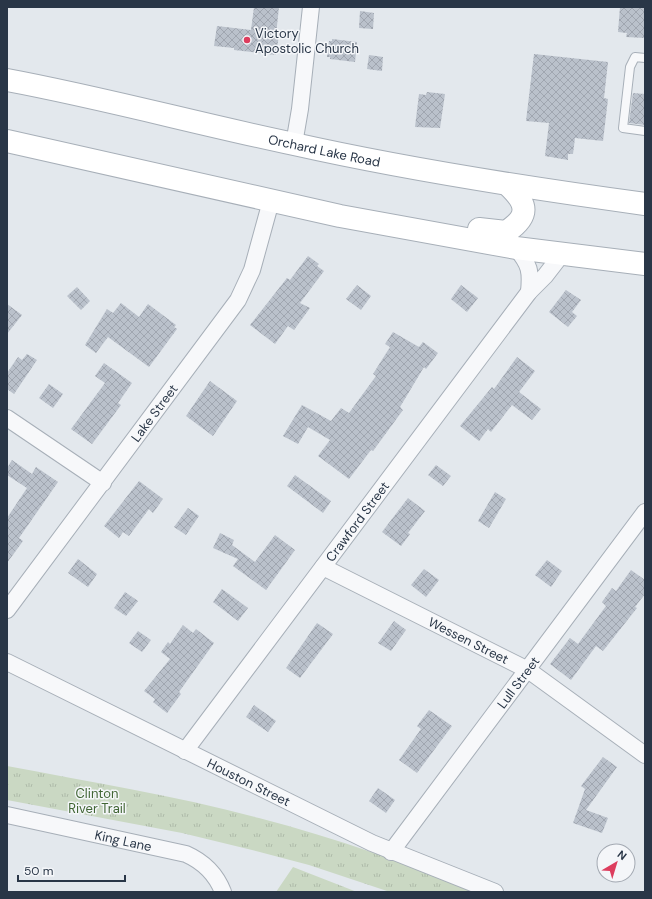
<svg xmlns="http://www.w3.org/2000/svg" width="652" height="899" viewBox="0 0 652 899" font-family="'DM Sans',sans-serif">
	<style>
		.grass { fill: url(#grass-tufts) }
		.building { fill: url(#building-cross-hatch) }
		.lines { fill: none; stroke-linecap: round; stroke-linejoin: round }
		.service-casing { stroke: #a7afb8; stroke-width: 10 }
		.minor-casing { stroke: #a7afb8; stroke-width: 18 }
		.secondary-casing { stroke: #a7afb8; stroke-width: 24 }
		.service { stroke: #f7f8fa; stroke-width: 8 }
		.minor { stroke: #f7f8fa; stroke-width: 16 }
		.secondary { stroke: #fff; stroke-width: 22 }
		.poi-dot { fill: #dd3d5e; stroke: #f4f6f9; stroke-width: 1.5 }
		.labels { text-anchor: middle; stroke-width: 3; stroke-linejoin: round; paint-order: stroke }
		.poi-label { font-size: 13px; fill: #293647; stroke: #f4f6f9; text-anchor: start }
		.street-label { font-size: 13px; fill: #293647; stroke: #f4f6f9 }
		.park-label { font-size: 13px; fill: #406534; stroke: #f4f6f9 }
	</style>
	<defs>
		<pattern id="grass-tufts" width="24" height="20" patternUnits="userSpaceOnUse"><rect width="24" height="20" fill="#cad8c3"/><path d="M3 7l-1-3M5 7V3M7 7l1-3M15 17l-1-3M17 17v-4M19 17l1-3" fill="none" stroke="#aebaa9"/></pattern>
		<pattern id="building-cross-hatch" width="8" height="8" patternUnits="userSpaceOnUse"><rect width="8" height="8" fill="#bac1cb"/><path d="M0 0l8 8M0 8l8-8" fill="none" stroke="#a0a6b0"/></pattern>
	</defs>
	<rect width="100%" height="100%" fill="#e3e8ed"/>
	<path class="grass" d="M7 766C91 782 177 796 259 818 336 838 410 865 484 892H390L309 865 252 850 182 833 7 800Z
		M293 867 357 892H276Z"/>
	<path class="building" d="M254 7H279L276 35H279L276 55 234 50V48L214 46 217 26 251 30Z
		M620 7H645V38L626 37 627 33 618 32Z
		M360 11 374 13 373 29 359 28Z
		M332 39 357 42 355 62 330 59V57H327L329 41H332Z
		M534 54 608 62 604 98 608 99 603 141 575 138 573 154H568V160L545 156 549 123 526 121Z
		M369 55 383 57 382 71 367 69Z
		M427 92 445 94 440 128 415 127 419 94 426 95Z
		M633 93 645 94V125L629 123Z
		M308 256 319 264 317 266 324 271 300 303 310 308 294 330 288 326 275 344 250 325 287 278 290 280Z
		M357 285 371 296 361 310 346 299Z
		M461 285 478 298 467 312 451 299Z
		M77 287 90 301 81 310 67 296Z
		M566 290 581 300 572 312 577 316 568 327 549 312Z
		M121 303 139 317 148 304 176 325 174 327 177 329 149 367 108 337 96 353 85 345 107 309 113 313Z
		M7 304 22 315 7 334Z
		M393 332 419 347 423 342 438 353 426 369 424 367 400 407 403 410 373 451 371 450 349 479 318 456 330 440 308 427 298 444 283 436 302 405 331 421 341 408 349 413 376 376 373 374 390 347 385 344Z
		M27 354 37 360 14 394 7 389V373L18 357 22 360Z
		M517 357 535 371 519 392 541 409 532 420 512 405 491 432 488 429 479 441 460 426 492 387 494 389Z
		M104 363 132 383 118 403 121 405 92 444 71 429 105 383 95 376Z
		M210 381 237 401 213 436 186 416Z
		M49 384 63 394 53 408 39 398Z
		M12 460 32 474 36 467 58 482 19 538 23 541 7 563V518L27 488 7 475V468Z
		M436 465 451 476 443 486 428 475Z
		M295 475 331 501 323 513 287 486Z
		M139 481 163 499 153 513 149 509 129 536 123 532 119 538 104 526Z
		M495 492 506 499 489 528 478 521Z
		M408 498 425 511 408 533 410 534 401 546 382 532Z
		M188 508 199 516 186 535 174 527Z
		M220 533 234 540 232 545 255 562 275 535 295 550 266 590 233 566 238 559 213 548Z
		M78 559 97 574 88 587 68 573Z
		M547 560 562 571 551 587 535 575Z
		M424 569 439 580 426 597 411 585Z
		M631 570 645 580V594L635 607 637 608 603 651 596 646 571 680 550 664 570 638 578 644 606 606 602 602 612 588 616 591Z
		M222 589 248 608 238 621 213 602Z
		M125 592 138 601 126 616 114 608Z
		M394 621 406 630 391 651 378 643Z
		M317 623 333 634 300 678 286 668Z
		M183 625 193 633 196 629 214 643 179 692 181 694 167 713 153 702 155 699 144 691 170 659 161 652 168 642 170 644Z
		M138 631 151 640 142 652 129 643Z
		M254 705 276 721 268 732 246 717Z
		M429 710 452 726 417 773 399 760 421 729 417 726Z
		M603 757 617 767 586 810 608 818 602 833 573 823 585 789 581 786Z
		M378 788 395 800 386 813 369 801Z"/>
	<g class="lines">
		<g class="service-casing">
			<path id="service" d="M645 58 635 57 630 67 623 128 645 131"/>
		</g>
		<g class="minor-casing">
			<g id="minor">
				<path d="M294 144 300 109 311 7"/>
				<path d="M516 248C530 265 531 271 529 292"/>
				<path d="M7 418 103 483"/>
				<path id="s1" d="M323 567 528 670 645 755"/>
				<path id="s2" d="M7 610 238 300 252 270 271 201"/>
				<path id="s3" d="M7 662 372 843 495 892"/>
				<path id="s4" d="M185 751 529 292 545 276 562 254"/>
				<path id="s5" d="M7 815 186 854C204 862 216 874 223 892"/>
				<path id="s6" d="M391 852 645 512"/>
			</g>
		</g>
		<g class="secondary-casing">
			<g id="secondary">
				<path id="s7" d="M7 80C104 98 198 124 294 144 410 170 527 188 645 204"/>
				<path d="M7 141 340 216 516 248 645 264"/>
				<path d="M479 229 506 232C530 216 528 204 508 185"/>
			</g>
		</g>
		<use href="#service" class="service"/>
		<use href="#minor" class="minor"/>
		<use href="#secondary" class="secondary"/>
	</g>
	<circle class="poi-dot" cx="247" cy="40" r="4"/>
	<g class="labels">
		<g class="poi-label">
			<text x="255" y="38">Victory<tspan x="255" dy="15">Apostolic Church</tspan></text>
		</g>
		<g class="street-label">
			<text dy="5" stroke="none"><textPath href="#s7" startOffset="325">Orchard Lake Road</textPath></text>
			<text dy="5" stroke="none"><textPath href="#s2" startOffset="246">Lake Street</textPath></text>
			<text dy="5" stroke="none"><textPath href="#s4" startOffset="287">Crawford Street</textPath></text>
			<text dy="5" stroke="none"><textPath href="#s1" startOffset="163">Wessen Street</textPath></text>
			<text dy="5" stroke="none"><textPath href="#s6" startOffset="212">Lull Street</textPath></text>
			<text dy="5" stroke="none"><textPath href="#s3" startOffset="270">Houston Street</textPath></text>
			<text dy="5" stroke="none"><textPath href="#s5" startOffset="119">King Lane</textPath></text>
		</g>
		<g class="park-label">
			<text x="97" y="798">Clinton<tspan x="97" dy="15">River Trail</tspan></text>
		</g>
	</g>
	<rect width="652" height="899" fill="none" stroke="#293647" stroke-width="16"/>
	<g transform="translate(616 863) rotate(38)"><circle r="19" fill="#f4f6f9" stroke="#a3a9b2"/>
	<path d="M0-3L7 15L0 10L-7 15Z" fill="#dd3d5e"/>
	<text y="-6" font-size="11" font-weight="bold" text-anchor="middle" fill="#293647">N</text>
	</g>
	<path d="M18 875v6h107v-6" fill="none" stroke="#293647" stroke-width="2"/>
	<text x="24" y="875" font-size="12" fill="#293647" stroke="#f4f6f9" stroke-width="3" paint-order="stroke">50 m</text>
</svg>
